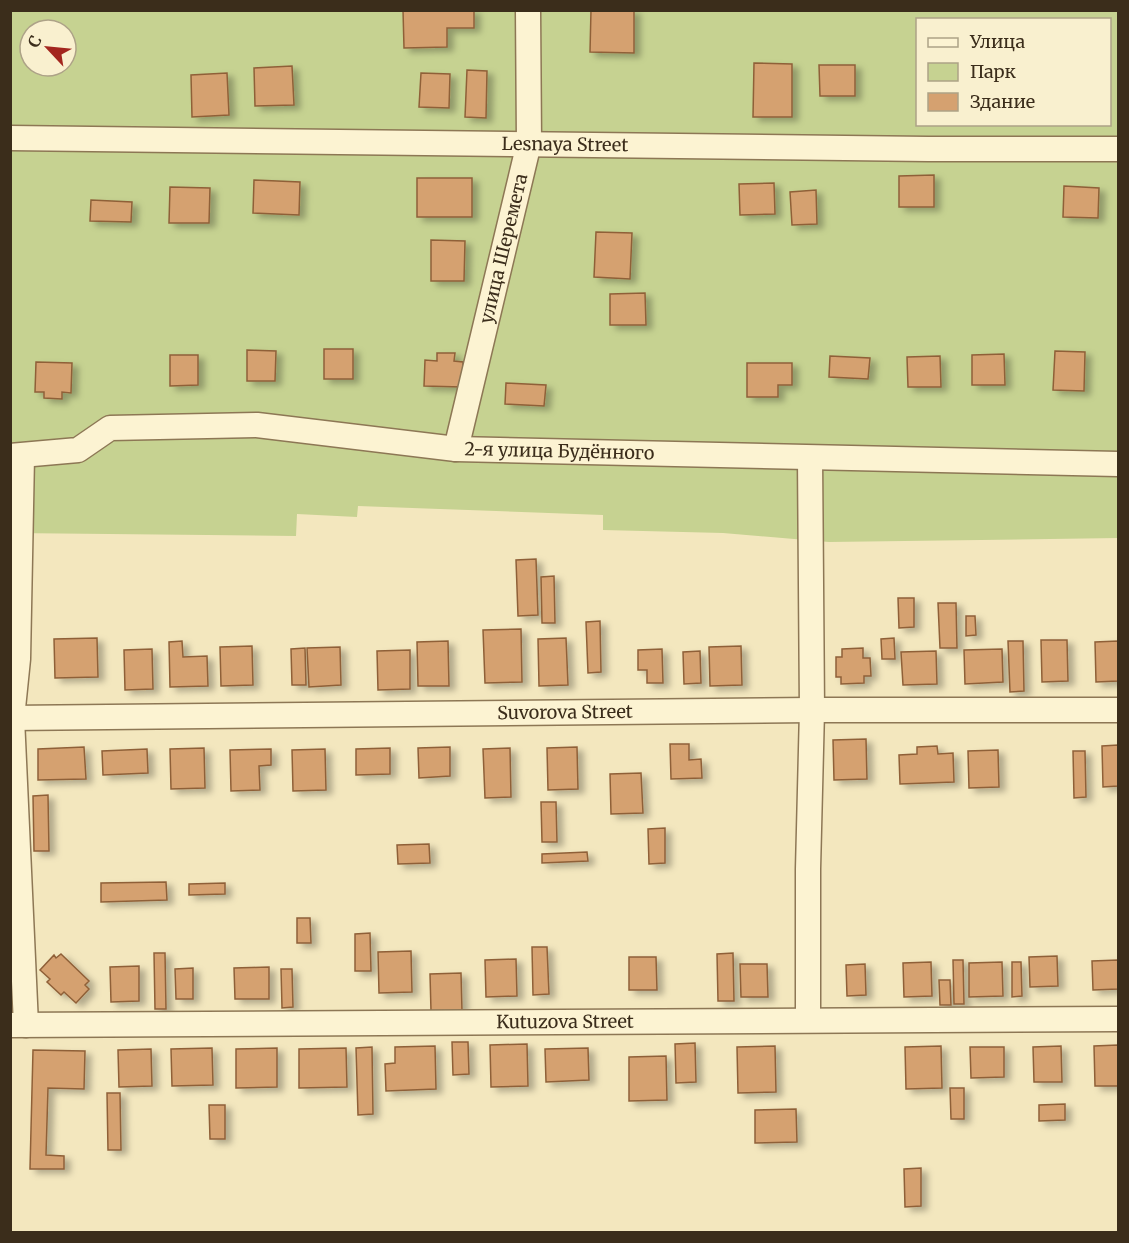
<svg xmlns="http://www.w3.org/2000/svg" width="1129" height="1243" viewBox="0 0 1129 1243" font-family="Merriweather,serif">
	<style>
		.green { fill: #c6d291; fill-rule: evenodd }
		.building { fill: #d5a170; stroke: #8f6038; stroke-width: 1.5; filter: url(#shadow) }
		.lines { fill: none; stroke-linecap: round; stroke-linejoin: round }
		.minor-casing { stroke: #8d7755; stroke-width: 27 }
		.minor { stroke: #fcf3d2; stroke-width: 24 }
		.labels { text-anchor: middle; stroke-width: 4.5; stroke-linejoin: round; paint-order: stroke }
		.street-label { font-size: 18px; fill: #3b2d1b; stroke: #f9f0cf }
	</style>
	<defs>
		<filter id="shadow"><feDropShadow dx="6" dy="4" stdDeviation="3" flood-color="#0004"/></filter>
	</defs>
	<rect width="100%" height="100%" fill="#f3e7be"/>
	<path class="green" d="M11 11H1118V538L829 542 723 533 603 530V515L358 506 357 517 297 514 296 536 11 533ZM918 20H1110V124H918ZM30 30H66V66H30Z"/>
	<path class="building" d="M403 10H474V28H447V47L404 48Z
		M591 10H634V53L590 52Z
		M754 63 792 64V117H753Z
		M819 65H855V96H820Z
		M292 66 294 105 255 106 254 68Z
		M467 70 487 71 486 118 465 117Z
		M227 73 229 115 192 117 191 75Z
		M421 73 450 74 449 108 419 107Z
		M934 175V207H899V176Z
		M417 178H472V217H417Z
		M254 180 300 182 299 215 253 213Z
		M774 183 775 214 740 215 739 184Z
		M1064 186 1099 188 1098 218 1063 217Z
		M170 187 210 188 209 223H169Z
		M816 190 817 224 792 225 790 192Z
		M91 200 132 202 131 222 90 221Z
		M596 232 632 233 630 279 594 277Z
		M431 240 465 241 464 281H431Z
		M645 293 646 325H610V294Z
		M324 349H353V379H324Z
		M247 350 276 351 275 381H247Z
		M1055 351 1085 352 1084 391 1053 390Z
		M437 353H455L454 361 463 362 462 387 424 386 425 360 437 361Z
		M1004 354 1005 385H972V355Z
		M170 355H198V385L170 386Z
		M830 356 870 358 868 379 829 377Z
		M940 356 941 387H908L907 357Z
		M36 362 72 363 71 393 62 392V399L44 398V392H35Z
		M747 363H792V385H778V397H747Z
		M506 383 546 385 544 406 505 404Z
		M536 559 538 615 518 616 516 560Z
		M554 576 555 623H542L541 577Z
		M898 598H914V627L899 628Z
		M938 603H956L957 648H940Z
		M966 616H975L976 635 966 636Z
		M600 621 601 672 588 673 586 622Z
		M521 629 522 682 485 683 483 630Z
		M97 638 98 677 55 678 54 639Z
		M566 638 568 685 539 686 538 639Z
		M894 638 895 659H882L881 639Z
		M1041 640H1067L1068 681 1042 682Z
		M182 641 183 657 207 656 208 686 170 687 169 642Z
		M448 641 449 686H418L417 642Z
		M1008 641H1023L1024 691 1010 692Z
		M1118 641V681L1096 682 1095 642Z
		M252 646 253 685 221 686 220 647Z
		M741 646 742 685 710 686 709 647Z
		M340 647 341 685 309 687 307 648Z
		M305 648 306 685H292L291 649Z
		M863 648V658H870L871 676H864V683L841 684V677H836V657H842V649Z
		M152 649 153 689 125 690 124 650Z
		M662 649 663 683H647V670H638V650Z
		M1002 649 1003 682 965 684 964 650Z
		M410 650V689L378 690 377 651Z
		M700 651 701 683 684 684 683 652Z
		M936 651 937 684 903 685 901 652Z
		M866 739 867 779 834 780 833 740Z
		M670 744H689V760L701 759 702 778 671 779Z
		M1118 745V786L1103 787 1102 746Z
		M937 746 938 754 953 753 954 782 900 784 899 755 917 754V747Z
		M84 747 86 779 38 780V749Z
		M450 747V776L419 778 418 748Z
		M577 747 578 789 548 790 547 748Z
		M204 748 205 788 171 789 170 749Z
		M390 748V774L356 775V749Z
		M510 748 511 797 485 798 483 749Z
		M147 749 148 773 103 775 102 751Z
		M271 749V765L259 766 260 790 231 791 230 750Z
		M325 749 326 790 293 791 292 750Z
		M998 750 999 787 969 788 968 751Z
		M1073 751H1085L1086 797 1074 798Z
		M641 773 643 813 611 814 610 774Z
		M48 795 49 851H34L33 796Z
		M541 802H556L557 842H542Z
		M665 828V863L649 864 648 829Z
		M429 844 430 863 398 864 397 845Z
		M587 852 588 861 542 863V854Z
		M166 882 167 900 101 902V883Z
		M225 883V894L189 895V884Z
		M297 918H310L311 943H297Z
		M370 933 371 971H355V934Z
		M532 947H547L549 994 533 995Z
		M411 951 412 992 379 993 378 952Z
		M154 953H165L166 1009H155Z
		M733 953 734 1001H718L717 954Z
		M61 954 89 981 85 985 89 989 76 1003 64 992 61 995 47 982 50 979 40 970 54 955 56 958Z
		M1057 956 1058 986 1030 987 1029 957Z
		M629 957H656L657 990H629Z
		M516 959 517 996 486 997 485 960Z
		M953 960H963L964 1004H954Z
		M1118 960V989L1093 990 1092 961Z
		M931 962 932 996 904 997 903 963Z
		M1002 962 1003 996 969 997V963Z
		M1012 962H1021L1022 996 1012 997Z
		M740 964H767L768 997H741Z
		M865 964 866 995 847 996 846 965Z
		M139 966V1001L111 1002 110 967Z
		M269 967V999H235L234 968Z
		M193 968V999H176L175 969Z
		M281 969H292L293 1007 282 1008Z
		M461 973 462 1011H431L430 974Z
		M939 980H950L951 1005H940Z
		M452 1042H468L469 1074 453 1075Z
		M695 1043 696 1082 676 1083 675 1044Z
		M527 1044 528 1086 491 1087 490 1045Z
		M1118 1045V1086H1095L1094 1046Z
		M435 1046 436 1089 386 1091 385 1064 395 1063V1047Z
		M775 1046 776 1092 738 1093 737 1047Z
		M941 1046 942 1088 906 1089 905 1047Z
		M1061 1046 1062 1082H1034L1033 1047Z
		M372 1047 373 1114 358 1115 356 1048Z
		M970 1047H1004V1077L971 1078Z
		M212 1048 213 1085 172 1086 171 1049Z
		M277 1048V1087L236 1088V1049Z
		M346 1048 347 1087 299 1088V1049Z
		M588 1048 589 1080 546 1082 545 1049Z
		M151 1049 152 1086 119 1087 118 1050Z
		M33 1050 85 1051 84 1089 48 1088 46 1155 64 1156V1169H30Z
		M666 1056 667 1100 629 1101V1057Z
		M950 1088H964V1119H951Z
		M107 1093H120L121 1150H108Z
		M1065 1104V1120L1039 1121V1105Z
		M209 1105H225V1139H210Z
		M796 1109 797 1142 755 1143V1110Z
		M921 1168V1206L905 1207 904 1169Z"/>
	<g class="lines">
		<g class="minor-casing">
			<g id="minor">
				<path id="s1" d="M10 138 928 149H1118"/>
				<path id="s2" d="M456 449 529 143 528 10"/>
				<path id="s3" d="M10 456 78 450 110 428 257 425 456 449 1118 464"/>
				<path d="M22 456 18 659 12 718 26 1025"/>
				<path id="s4" d="M10 718 812 710H1118"/>
				<path d="M808 1020V869L812 710 810 458"/>
				<path id="s5" d="M10 1025 1118 1019"/>
			</g>
		</g>
		<use href="#minor" class="minor"/>
	</g>
	<g class="labels">
		<g class="street-label">
			<text dy="6" stroke="none"><textPath href="#s1" startOffset="555">Lesnaya Street</textPath></text>
			<text dy="6" stroke="none"><textPath href="#s2" startOffset="206">улица Шеремета</textPath></text>
			<text dy="6" stroke="none"><textPath href="#s3" startOffset="558">2-я улица Будённого</textPath></text>
			<text dy="6" stroke="none"><textPath href="#s4" startOffset="555">Suvorova Street</textPath></text>
			<text dy="6" stroke="none"><textPath href="#s5" startOffset="555">Kutuzova Street</textPath></text>
		</g>
	</g>
	<rect width="1129" height="1243" fill="none" stroke="#3b2d1b" stroke-width="24"/>
	<rect x="916" y="18" width="195" height="108" fill="#f9f0cf" stroke="#ada287" stroke-width="1.5"/>
	<rect x="928" y="38" width="30" height="9" fill="#fcf3d2" stroke="#ada287" stroke-width="1.5"/>
	<text x="970" y="48" font-size="18" fill="#3b2d1b">Улица</text>
	<rect x="928" y="63" width="30" height="18" fill="#c6d291" stroke="#ada287" stroke-width="1.5"/>
	<text x="970" y="78" font-size="18" fill="#3b2d1b">Парк</text>
	<rect x="928" y="93" width="30" height="18" fill="#d5a170" stroke="#ada287" stroke-width="1.5"/>
	<text x="970" y="108" font-size="18" fill="#3b2d1b">Здание</text>
	<g transform="translate(48 48) rotate(296)"><circle r="28" fill="#f9f0cf" stroke="#ada287" stroke-width="1.5"/>
	<path d="M0-4.5L10 22L0 15L-10 22Z" fill="#a3261e"/>
	<text y="-9" font-size="16" font-weight="bold" text-anchor="middle" fill="#3b2d1b">С</text>
	</g>
</svg>
